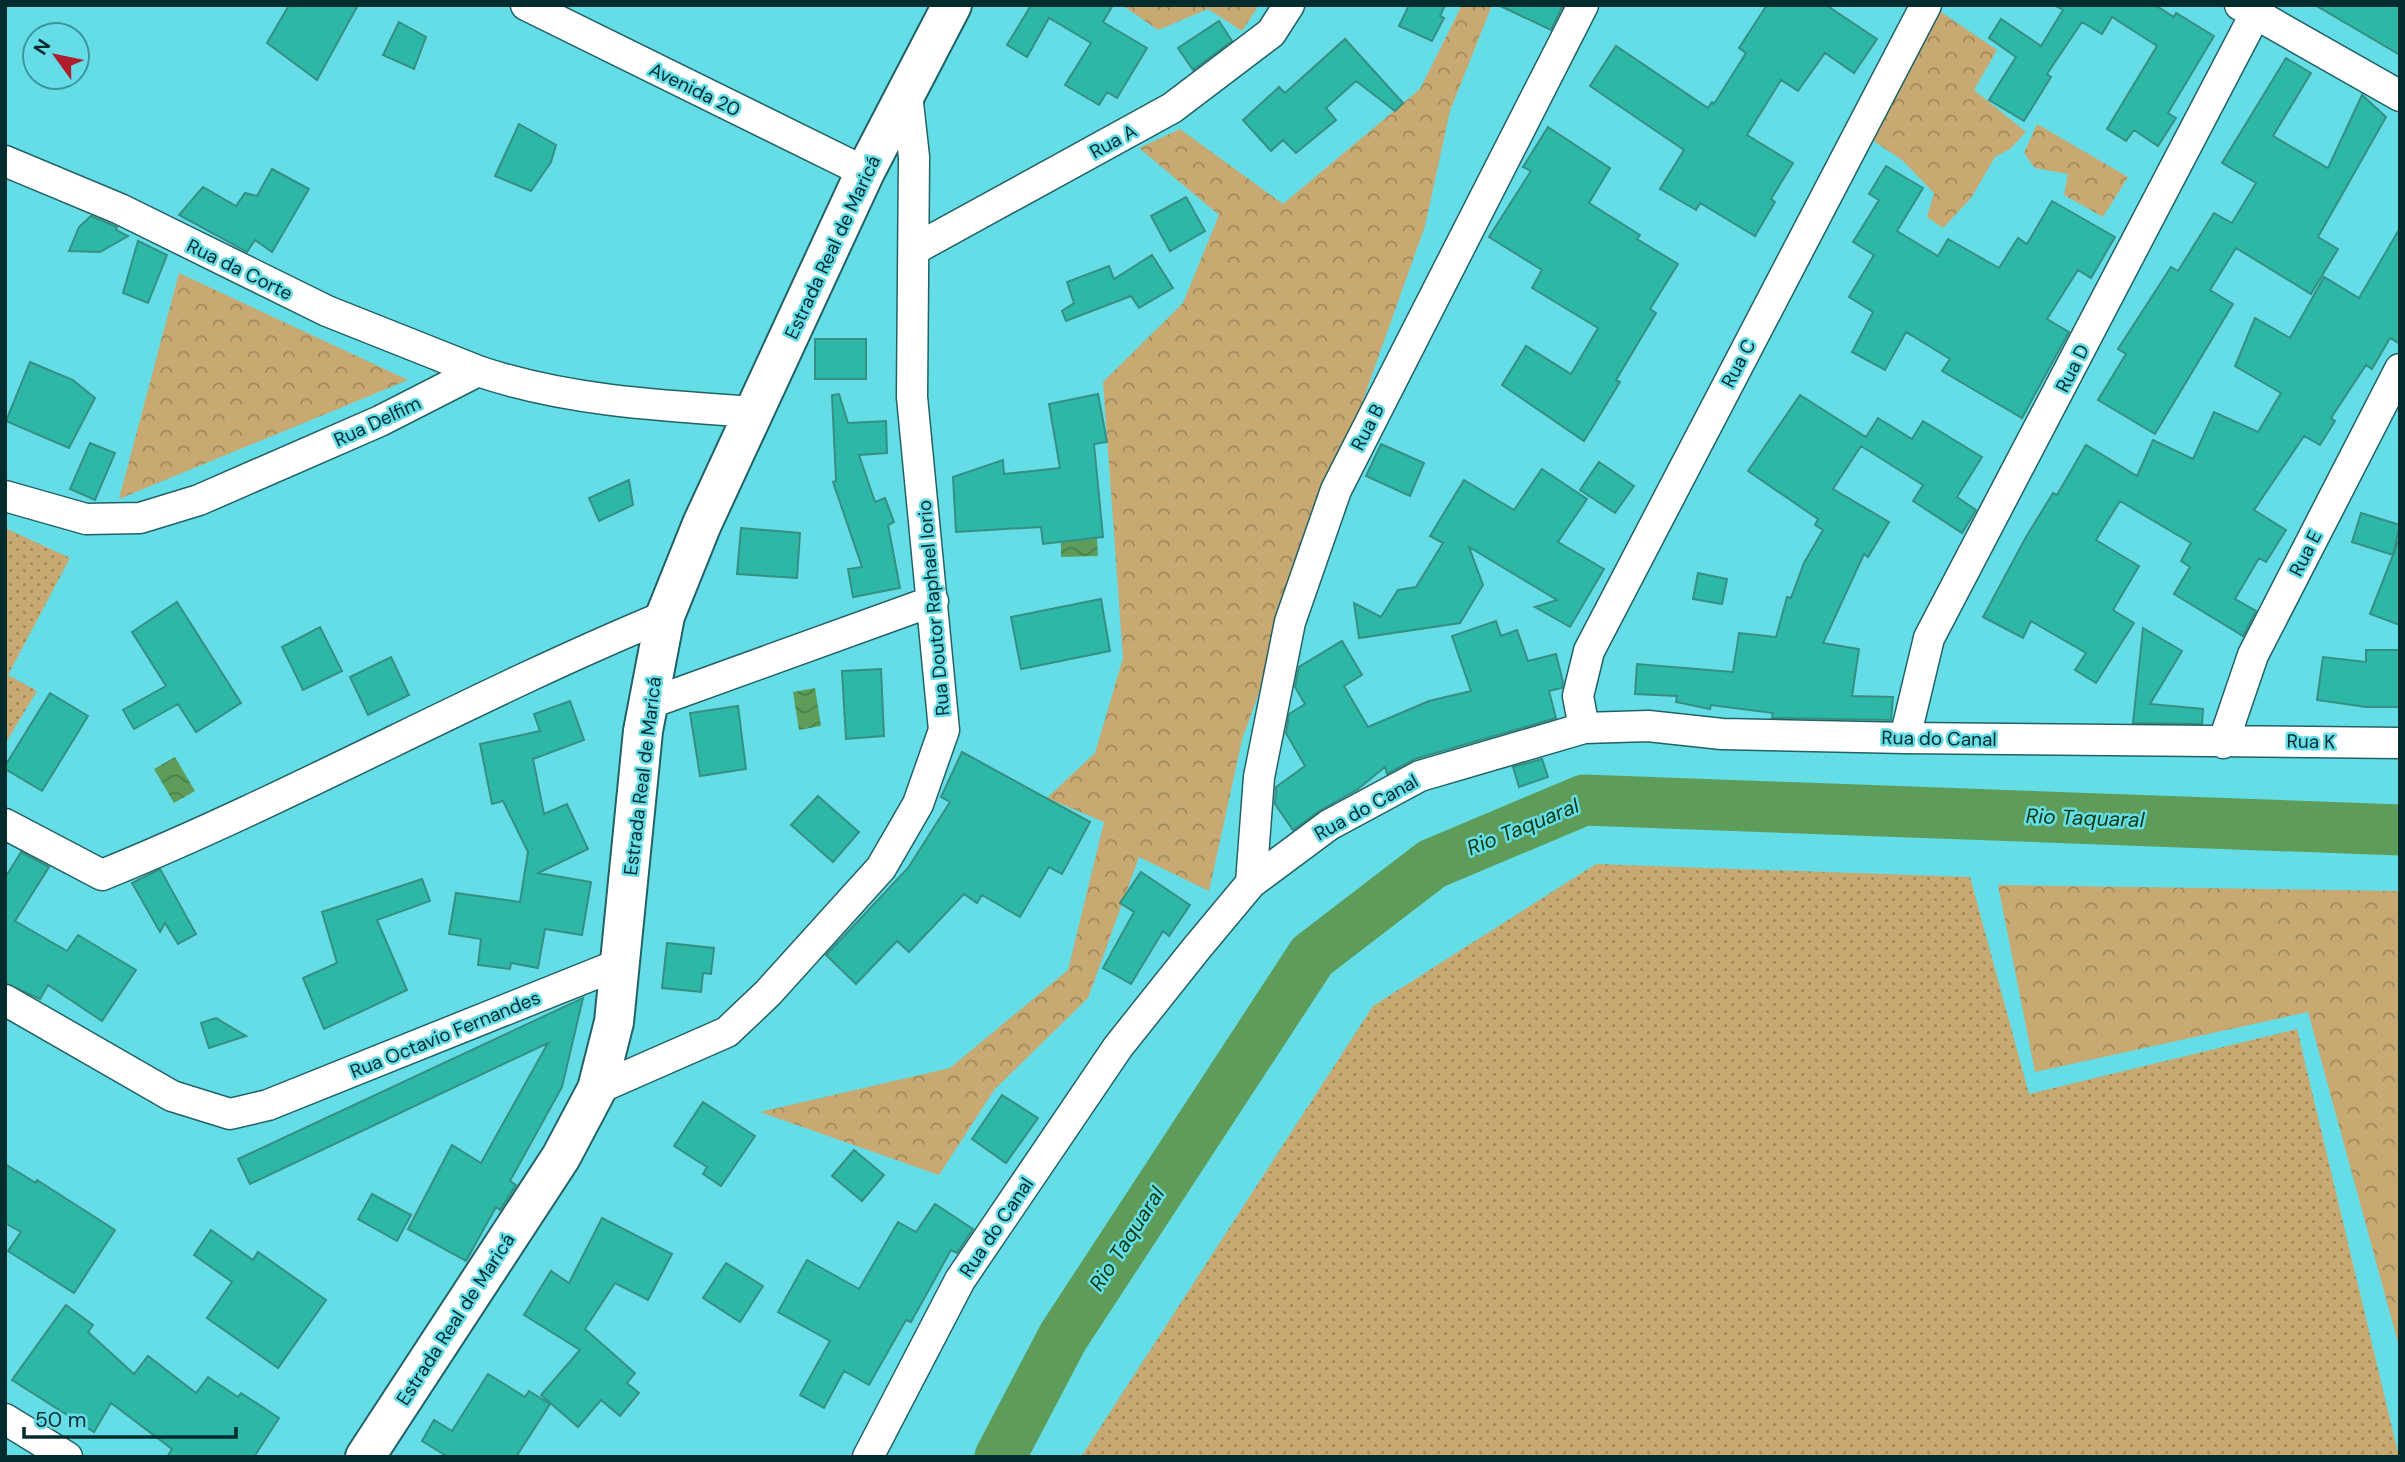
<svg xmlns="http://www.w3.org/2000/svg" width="2405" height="1462" viewBox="0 0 2405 1462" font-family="'DM Sans',sans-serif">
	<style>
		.grass { fill: url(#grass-dots) }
		.forest { fill: url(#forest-crowns) }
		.water { fill: url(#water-waves) }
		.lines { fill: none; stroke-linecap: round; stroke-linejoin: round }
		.river { stroke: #5e9c59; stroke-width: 51 }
		.building { fill: #2cb7a6; stroke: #368f82; stroke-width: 2 }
		.street-casing { stroke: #216267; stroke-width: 33 }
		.secondary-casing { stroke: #216267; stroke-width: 42 }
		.street { stroke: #fff; stroke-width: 30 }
		.secondary { stroke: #fff; stroke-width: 38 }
		.labels { text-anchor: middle; stroke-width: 5; stroke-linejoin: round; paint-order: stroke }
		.street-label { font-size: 19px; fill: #032c2f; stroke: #65dde7 }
		.water-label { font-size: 21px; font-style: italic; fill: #0c380a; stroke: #65dde7 }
	</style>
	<defs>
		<pattern id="grass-dots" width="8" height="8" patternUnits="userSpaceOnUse" patternTransform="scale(1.75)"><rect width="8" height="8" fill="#c8a971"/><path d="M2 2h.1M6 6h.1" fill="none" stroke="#a08a5d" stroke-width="1.8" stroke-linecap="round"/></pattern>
		<pattern id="forest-crowns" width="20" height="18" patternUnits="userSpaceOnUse" patternTransform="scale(1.75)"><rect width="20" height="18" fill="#c8a971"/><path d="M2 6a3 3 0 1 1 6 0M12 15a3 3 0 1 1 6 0" fill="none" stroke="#a08a5d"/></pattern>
		<pattern id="water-waves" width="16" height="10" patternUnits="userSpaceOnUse" patternTransform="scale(1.75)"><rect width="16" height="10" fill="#5e9c59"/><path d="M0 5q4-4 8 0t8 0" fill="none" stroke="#4b7f4a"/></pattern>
	</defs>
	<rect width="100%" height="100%" fill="#65dde7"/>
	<path class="grass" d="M5 528 70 558 8 675 37 691 5 744Z
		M1596 864 1970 877 2029 1094 2297 1029 2399 1457H1081L1373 1006Z"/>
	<path class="forest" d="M1122 5H1259L1242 31 1208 9 1158 30Z
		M1462 5H1492L1450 111 1425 226 1242 740 1209 891 1139 857 1088 998 994 1090 939 1175 760 1112 950 1068 1068 970 1104 822 1047 798 1095 753 1123 658 1103 382 1183 303 1219 215 1139 148 1180 129 1283 204 1420 89Z
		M1938 10 1997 50 1974 90 2026 132 2010 149 1995 157 1971 198 1943 228 1927 217 1934 193 1902 160 1866 136Z
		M2037 124 2128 177 2103 217 2064 195 2068 174 2035 168 2024 153Z
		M179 273 408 380 119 499Z
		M1998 885 2400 891V1350L2308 1012 2035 1072Z"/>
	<path class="water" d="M1097 539 1098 556 1061 557V541Z
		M815 688 821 726 799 730 793 692Z
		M175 757 195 791 174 803 154 769Z"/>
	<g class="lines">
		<path class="river" d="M1000 1457 1063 1337 1312 956 1432 864 1584 800 2400 830"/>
	</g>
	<path class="building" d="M289 5H358L317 80 267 43Z
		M1028 5H1113L1103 22 1147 48 1117 98 1107 92 1099 105 1065 85 1091 43 1049 18 1027 57 1007 45 1030 7Z
		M1409 5H1445L1440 16 1444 18 1432 41 1399 26Z
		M1498 5H1563L1551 30Z
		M1767 5H1826L1877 39 1854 73 1825 53 1798 91 1781 80 1747 135 1793 163 1771 199 1775 202 1755 236 1700 203 1696 210 1660 189 1684 150 1590 86 1616 46 1708 108 1712 102 1714 104 1746 53 1739 48Z
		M2054 5H2155L2174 17 2176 13 2214 36 2168 113 2176 118 2158 146 2134 130 2126 141 2107 129 2157 46 2112 17 2102 34 2082 22 2047 74 2051 77 2024 121 1989 100 2016 57 1989 38 2001 19 2041 46 2063 10Z
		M2315 5H2400V55Z
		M1219 21 1232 41 1193 70 1178 48Z
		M399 22 426 37 414 69 383 55Z
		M1345 39 1403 103 1395 111 1356 81 1326 108 1336 120 1296 153 1283 140 1271 151 1243 120 1279 87 1285 93Z
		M2286 58 2311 73 2273 136 2328 168 2362 95 2386 117 2318 237 2338 249 2311 294 2236 248 2210 290 2233 304 2155 434 2098 400 2126 354 2118 349 2171 267 2178 271 2214 213 2232 223 2256 183 2222 163Z
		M519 124 556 145 551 162 531 191 495 176Z
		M1548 127 1610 168 1589 203 1640 235 1637 239 1678 264 1650 309 1656 313 1616 380 1620 382 1584 441 1502 385 1526 346 1571 374 1598 328 1532 288 1542 270 1489 237 1531 171 1523 167Z
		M1886 166 1923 188 1897 231 1938 256 1948 239 1999 268 2018 238 2027 244 2052 201 2115 237 2091 278 2078 270 2047 319 2069 332 2022 418 1942 371 1950 359 1906 332 1885 370 1852 352 1873 312 1849 297 1874 255 1853 242 1879 200 1869 194Z
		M272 169 309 189 272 252 255 240 247 252 179 215 203 187 236 206 245 193 257 196Z
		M1186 197 1205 231 1170 251 1151 216Z
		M91 216 117 227 116 230 128 236 100 252 69 251 79 227Z
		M2400 228V344L2390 338 2372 369 2366 365 2331 418 2335 421 2320 445 2304 436 2254 510 2286 530 2266 562 2259 558 2235 599 2256 611 2243 636 2174 594 2190 567 2181 561 2191 543 2120 501 2096 540 2139 566 2113 610 2134 623 2096 683 2075 670 2086 653 2031 621 2023 638 1983 617 2026 537 2053 493 2057 495 2086 445 2137 476 2153 440 2193 459 2214 412 2258 432 2281 393 2235 366 2255 318 2290 338 2324 277 2359 298Z
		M138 241 167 255 148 303 123 293Z
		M1152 255 1173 288 1139 308 1131 296 1066 321 1062 311 1074 303 1067 282 1109 266 1114 279Z
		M815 339H866V379H815Z
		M30 362 73 380 95 398 69 448 6 421Z
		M839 394 848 423 886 421 887 453 859 455 875 502 885 498 894 522 888 525 900 588 853 597 848 569 862 567 833 482 836 481 832 395Z
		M1098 394 1107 442 1094 444 1103 537 1043 544 1041 527 956 532 953 477 1003 460 1004 474 1060 468 1049 404Z
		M1800 395 1866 437 1878 418 1912 439 1923 421 1982 457 1957 497 1976 510 1962 533 1913 501 1923 485 1861 446 1833 489 1889 522 1868 557 1864 554 1823 643 1859 649 1852 696 1893 697 1891 720 1772 718 1773 713 1711 705 1710 709 1676 702 1677 696 1635 694 1637 664 1733 672 1739 633 1776 637 1787 597 1791 598 1804 563 1823 530 1815 525 1818 519 1748 471Z
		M90 443 115 453 95 500 70 489Z
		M1381 444 1424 463 1410 496 1366 476Z
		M1599 462 1634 486 1615 513 1580 490Z
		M1542 469 1587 499 1558 542 1604 569 1570 627 1535 607 1557 600 1469 547 1483 585 1460 623 1359 638 1354 603 1381 617 1398 590 1416 587 1443 543 1430 536 1464 480 1514 510Z
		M629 480 633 505 599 521 589 498Z
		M2361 513 2400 525 2393 555 2352 542Z
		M741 528 800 533 797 578 737 574Z
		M2398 542H2400V625L2370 614Z
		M1698 573 1727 579 1722 604 1693 599Z
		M1101 599 1110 651 1021 669 1011 617Z
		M177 602 241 703 196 732 178 704 134 729 123 710 166 686 132 632Z
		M1496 621 1501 636 1517 630 1528 661 1556 654 1563 682 1562 688 1549 691 1556 718 1415 759 1387 774 1385 767 1358 789 1321 810 1293 830 1275 804 1276 787 1305 766 1286 733 1289 714 1305 704 1295 687 1299 667 1342 641 1362 675 1344 686 1368 727 1429 701 1471 691 1452 636Z
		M320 627 342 671 303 690 282 647Z
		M2143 628 2182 651 2150 704 2203 709 2202 724 2133 723Z
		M2366 650H2400V707H2366L2317 700 2323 657 2366 662Z
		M391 657 409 695 368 715 350 677Z
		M881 669 884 736 846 739 842 671Z
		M50 693 88 716 42 791 5 769V766Z
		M570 701 584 740 533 759 544 814 567 804 588 849 538 873 591 882 582 935 545 929 538 968 511 963 510 969 478 965 481 939 449 934 456 893 520 902 528 852 503 801 492 804 480 744 540 731 534 714Z
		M738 706 746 769 700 776 690 713Z
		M962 752 1090 822 1062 874 1049 867 1020 917 982 895 977 903 964 894 909 952 897 941 856 984 826 955 908 868 950 802 941 797Z
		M1542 759 1548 777 1519 787 1513 767Z
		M818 796 859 832 833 862 791 825Z
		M21 852 49 867 15 921 67 951 78 935 136 970 102 1021 48 985 40 999 5 983V878Z
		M160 869 196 934 178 944 165 923 160 932 132 883Z
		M1141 872 1190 905 1169 936 1163 931 1131 984 1103 968 1134 912 1120 903Z
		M422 879 430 901 377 920 407 990 324 1029 303 978 337 963 322 912Z
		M667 943 714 948 711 974 703 973 701 992 662 988Z
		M583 998 562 1087 510 1181 516 1185 500 1210 496 1207 466 1261 408 1229 452 1145 481 1163 548 1043 250 1184 238 1159Z
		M216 1018 246 1036 209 1048 201 1023Z
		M1002 1095 1038 1118 1006 1163 972 1139Z
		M703 1102 755 1136 721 1186 703 1174 707 1167 674 1146Z
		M854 1150 884 1175 862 1201 832 1176Z
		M5 1164 36 1183 37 1180 115 1230 74 1293 8 1251 21 1232 5 1223Z
		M372 1194 411 1215 397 1241 358 1219Z
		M935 1204 973 1229 957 1253 951 1250 911 1322 906 1320 869 1385 844 1371 824 1408 800 1395 830 1341 778 1312 807 1260 859 1289 898 1222 916 1232Z
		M602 1218 672 1254 648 1300 615 1283 585 1329 635 1373 627 1383 639 1393 620 1416 601 1400 578 1427 541 1395 580 1350 524 1315 551 1271 569 1283Z
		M211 1230 253 1260 258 1252 326 1300 278 1368 207 1318 232 1282 194 1255Z
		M726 1263 763 1286 740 1322 703 1298Z
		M66 1305 93 1325 88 1332 134 1374 148 1356 196 1393 208 1377 238 1397 241 1393 279 1418 254 1457H167L172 1449 111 1403 94 1432 12 1380Z
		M488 1374 525 1397 529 1391 550 1404 516 1457H448L422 1441 434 1420 452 1431Z"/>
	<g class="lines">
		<g class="street-casing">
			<path id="street" d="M526 5 865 172
				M2240 5 2400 96
				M5 161 120 209 327 311 478 371
				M915 249 1172 108 1271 33 1289 5
				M5 496 86 519 140 518 199 500 380 421 478 371C566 401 663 406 756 412
				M648 704 933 601
				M1584 728 1578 696 1589 651 1926 5
				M1905 738 1929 638 2260 5
				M2223 743 2253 655 2400 369
				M5 824 102 875C294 797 474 695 665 616
				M1251 883 1259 777 1290 622 1336 490 1583 5
				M5 1000 172 1096 230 1114 268 1105 622 963
				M597 1089 727 1032 768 993 881 868 918 804 944 730 912 397 914 157 907 94
				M5 1419 67 1457
				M868 1457 960 1280 1118 1047 1196 949 1251 883 1329 825 1420 776 1584 728 1648 726 1722 734 1905 738 2400 743"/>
		</g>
		<g class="secondary-casing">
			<path id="secondary" d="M365 1457 561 1157 597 1089 614 1022 643 731 665 616 702 524 865 172 952 5"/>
		</g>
		<use href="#street" class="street"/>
		<use href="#secondary" class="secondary"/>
	</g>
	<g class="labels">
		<g class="street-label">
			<text transform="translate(695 89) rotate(26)" y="7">Avenida 20</text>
			<text transform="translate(1113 141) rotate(-29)" y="7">Rua A</text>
			<text transform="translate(832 247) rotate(-65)" y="7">Estrada Real de Maricá</text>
			<text transform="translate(240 269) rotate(26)" y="7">Rua da Corte</text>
			<text transform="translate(1738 363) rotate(-62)" y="7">Rua C</text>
			<text transform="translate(2072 368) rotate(-63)" y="7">Rua D</text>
			<text transform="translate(377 421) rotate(-25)" y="7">Rua Delfim</text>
			<text transform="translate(1367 427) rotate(-63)" y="7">Rua B</text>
			<text transform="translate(2305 553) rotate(-63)" y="7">Rua E</text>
			<text transform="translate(933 608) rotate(-95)" y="7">Rua Doutor Raphael Iorio</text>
			<text transform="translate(1939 738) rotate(1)" y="7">Rua do Canal</text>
			<text transform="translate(2311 741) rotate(1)" y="7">Rua K</text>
			<text transform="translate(642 776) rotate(-83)" y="7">Estrada Real de Maricá</text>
			<text transform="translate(1366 807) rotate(-29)" y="7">Rua do Canal</text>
			<text transform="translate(445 1034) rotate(-22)" y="7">Rua Octavio Fernandes</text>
			<text transform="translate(996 1227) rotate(-56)" y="7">Rua do Canal</text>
			<text transform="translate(455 1319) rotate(-57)" y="7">Estrada Real de Maricá</text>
		</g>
		<g class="water-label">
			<text transform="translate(2085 818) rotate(2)" y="7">Rio Taquaral</text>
			<text transform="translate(1523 827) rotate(-22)" y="7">Rio Taquaral</text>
			<text transform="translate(1127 1239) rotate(-57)" y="7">Rio Taquaral</text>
		</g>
	</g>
	<rect width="2405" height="1462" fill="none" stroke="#032c2f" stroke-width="14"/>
	<g transform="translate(56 56) rotate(303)"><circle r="33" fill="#65dde7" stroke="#3e969d" stroke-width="2"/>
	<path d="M0-5L12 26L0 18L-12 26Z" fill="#b01d2d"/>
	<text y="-10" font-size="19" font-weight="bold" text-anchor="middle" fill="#032c2f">N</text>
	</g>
	<path d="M24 1427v10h212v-10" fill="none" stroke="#032c2f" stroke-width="3.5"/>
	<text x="35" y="1427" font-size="21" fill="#032c2f" stroke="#65dde7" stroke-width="5" paint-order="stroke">50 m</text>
</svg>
